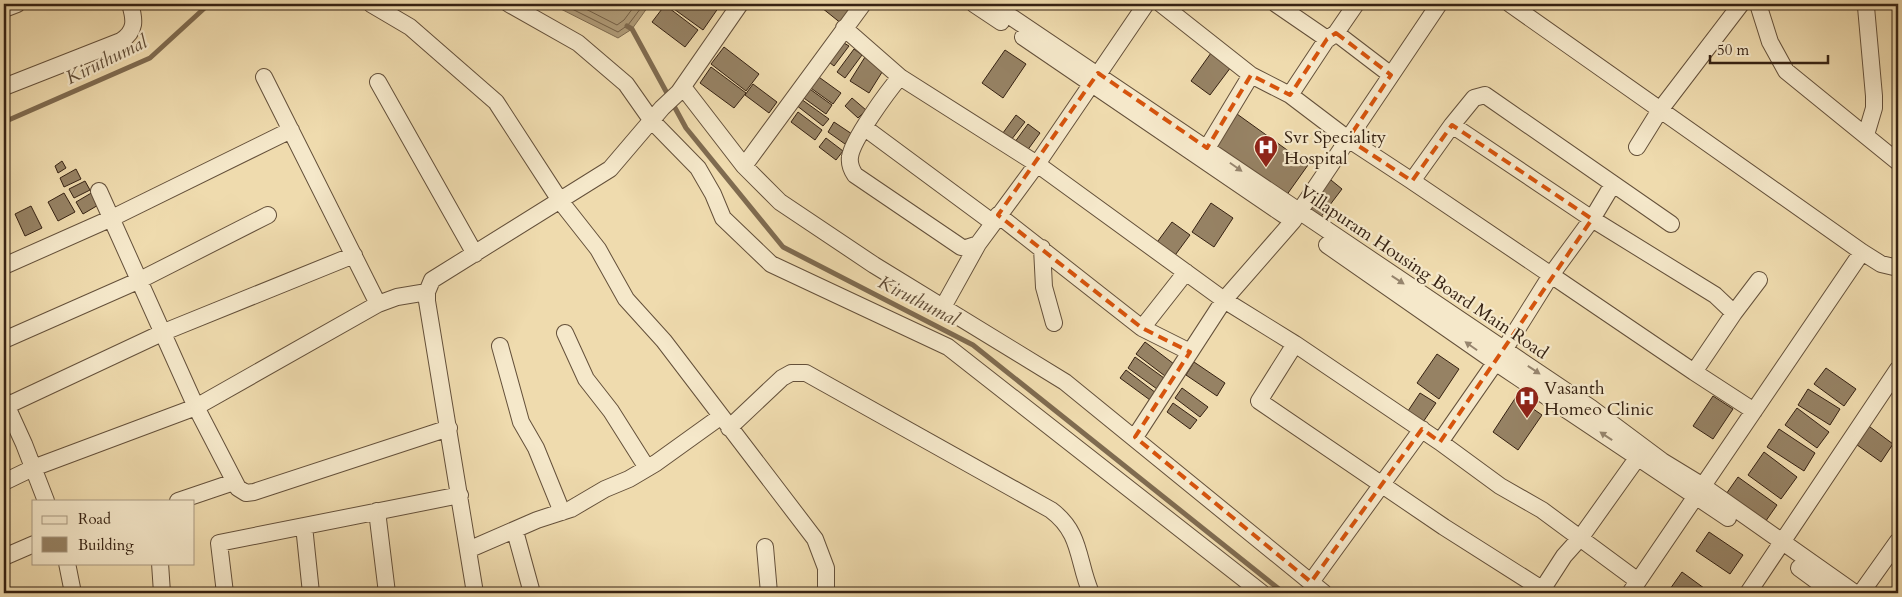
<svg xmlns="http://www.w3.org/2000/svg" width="1902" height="597" viewBox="0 0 1902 597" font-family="Cardo,serif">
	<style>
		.water { fill: #b09c79; stroke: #7f6b50 }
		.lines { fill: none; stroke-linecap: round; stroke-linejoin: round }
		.shore { stroke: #735f46; stroke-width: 1 }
		.stream { stroke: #7f6b50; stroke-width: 5 }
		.building { fill: #968264; stroke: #362213 }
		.minor-casing { stroke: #64503a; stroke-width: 18 }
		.minor { stroke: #f5e8ca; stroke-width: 16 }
		.oneway { fill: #96856e }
		.marked { fill: none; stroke: #d6540d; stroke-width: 4; stroke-dasharray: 10 6; stroke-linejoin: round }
		.labels { text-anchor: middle; stroke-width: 4.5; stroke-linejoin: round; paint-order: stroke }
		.poi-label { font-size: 18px; fill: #362213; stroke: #f5e8ca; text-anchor: start }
		.street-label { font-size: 18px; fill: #362213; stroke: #f5e8ca }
		.water-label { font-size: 19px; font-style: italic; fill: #614d37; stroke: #f5e8ca }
	</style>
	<rect width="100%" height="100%" fill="#efdbae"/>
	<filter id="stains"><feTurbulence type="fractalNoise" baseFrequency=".004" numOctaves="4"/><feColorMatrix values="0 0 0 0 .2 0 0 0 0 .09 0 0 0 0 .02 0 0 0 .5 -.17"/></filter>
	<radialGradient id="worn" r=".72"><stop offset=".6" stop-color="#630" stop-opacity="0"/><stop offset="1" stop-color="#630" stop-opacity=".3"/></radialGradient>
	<path class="water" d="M551 4H650L632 29 618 38Z"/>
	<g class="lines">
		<path class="shore" d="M562 4 618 32 628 25 644 4
			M576 4 617 25 624 20 636 4"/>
		<path class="stream" d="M627 26 632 29 686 128 783 247 973 345 1284 593
			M4 122 150 58 209 4"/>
	</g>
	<path class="building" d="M667 4H721L703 30Z
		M817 4H843L852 11 842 24Z
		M665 5 698 30 685 47 652 22Z
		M839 40 849 46 834 66 825 59Z
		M724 47 759 74 746 91 711 64Z
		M854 49 862 55 845 78 837 72Z
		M1005 50 1026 64 1003 98 982 83Z
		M1211 53 1231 67 1210 95 1191 81Z
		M865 57 884 69 869 93 850 81Z
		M711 67 746 93 734 108 700 83Z
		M816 75 841 93 833 104 808 86Z
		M753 84 777 102 769 113 745 95Z
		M807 87 832 105 826 114 801 96Z
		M852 98 866 110 858 118 845 106Z
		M801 99 829 119 823 126 796 105Z
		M798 112 822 130 815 140 791 122Z
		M1237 114 1308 165 1286 196 1215 145Z
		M1016 115 1025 122 1008 144 1000 137Z
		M834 122 852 134 845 144 828 132Z
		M1028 124 1040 133 1024 155 1012 146Z
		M826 138 843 151 836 160 819 147Z
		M62 161 66 168 58 173 55 166Z
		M76 169 81 179 64 187 60 178Z
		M1326 176 1342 189 1320 218 1304 205Z
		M85 181 90 190 74 198 69 189Z
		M93 192 100 204 83 214 76 202Z
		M64 193 75 212 58 221 48 202Z
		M1211 203 1233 218 1214 247 1192 232Z
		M31 206 42 228 25 236 15 214Z
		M1172 222 1190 235 1173 258 1155 245Z
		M1145 342 1174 364 1165 376 1136 354Z
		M1437 354 1459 369 1439 399 1417 383Z
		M1135 357 1164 378 1157 389 1128 368Z
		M1194 362 1225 383 1217 396 1186 375Z
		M1826 368 1856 389 1844 406 1814 384Z
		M1126 370 1156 393 1150 400 1120 378Z
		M1182 388 1208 407 1200 417 1175 398Z
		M1808 389 1840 409 1830 425 1798 405Z
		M1420 393 1436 403 1421 425 1406 414Z
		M1713 396 1733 409 1713 439 1693 426Z
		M1516 397 1542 415 1518 450 1493 432Z
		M1173 403 1197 420 1190 429 1167 412Z
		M1797 408 1829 432 1817 448 1785 425Z
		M1866 424 1893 444 1881 462 1853 442Z
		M1779 429 1815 453 1804 471 1767 447Z
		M1764 452 1797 477 1781 499 1748 475Z
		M1738 477 1777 505 1763 525 1724 497Z
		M1709 532 1743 555 1730 574 1696 551Z
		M1682 572 1708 591 1707 593H1675L1670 589Z"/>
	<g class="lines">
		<g class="minor-casing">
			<path id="minor" d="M371 4 410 27 496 102 561 202 598 249 626 299 664 341 815 539 826 568V593
				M509 4 578 43 626 84 652 121 698 168 713 194 723 218 771 264 948 347 1262 593
				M974 4 1001 22
				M992 4 1591 408 1662 461 1703 486 1855 593
				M1146 4 1037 164 1224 300 1295 344 1440 442 1504 350 1551 275 1412 181
				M1161 4 1251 75 1290 95 1348 139 1412 181 1452 125 1592 219 1715 295 1734 313 1694 372 1754 411
				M1276 4 1327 39 1290 95
				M1510 4 1862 252 1881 264 1898 268
				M1758 4 1770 42 1786 71 1898 162
				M4 9 17 4
				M844 28 900 77
				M1336 33 1391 75
				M1023 37 1284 215
				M1328 39 1336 33 1356 4
				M264 77 378 304
				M900 77 1037 164 978 244 966 248 961 247 855 175C851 169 849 164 850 157 852 140 888 91 900 77Z
				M378 82 475 254
				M4 87 121 41C136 31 135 20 130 4
				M683 87 744 166 780 202 874 265 1065 382 1324 593
				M1452 125 1474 98 1485 95 1671 224
				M865 128 992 222
				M1866 135 1874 108V96L1866 7 1868 4
				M1637 147 1660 110 1741 4
				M1207 148 1251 75
				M744 166 863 4
				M1613 184 1592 219 1551 275 1694 372
				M99 191 196 407 238 488 246 493 254 492 449 428
				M998 215 1142 328 1186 272
				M1327 245 1495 362 1728 518
				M1042 248 1044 287 1054 323
				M4 266 112 218 291 130
				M943 307 978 244
				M1734 313 1759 280
				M1142 328 1190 352
				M565 333 586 379 611 411 647 468
				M4 340 140 280 268 215
				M1295 344 1259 401 1444 527 1548 593
				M500 346 521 422 536 448 562 512
				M4 400 24 444 46 501
				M4 407 164 332 354 255
				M729 428 782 378 791 373H806L1051 510C1082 533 1077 561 1091 593
				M1135 437 1224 300 1293 221 1439 4
				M1440 442 1500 486 1542 510 1638 581
				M4 482 33 468 196 407 378 304 397 297 427 292
				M178 501 234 482
				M377 511 387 593
				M304 526 311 593
				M515 531 532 593
				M765 547 769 593
				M468 550 537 520 571 509 605 489 629 479 656 463 720 417
				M4 557 34 544
				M67 563 73 593
				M160 563 162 593
				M1799 568 1833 593
				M1311 582 1422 429
				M225 593 219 543 460 495
				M475 593 427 301V292L432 280 610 169 662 108 679 92 740 4
				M1540 593 1564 556 1581 537 1638 457
				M1630 593 1862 252
				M1748 593 1898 369
				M1861 593 1898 541"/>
		</g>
		<use href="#minor" class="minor"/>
	</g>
	<defs><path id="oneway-solid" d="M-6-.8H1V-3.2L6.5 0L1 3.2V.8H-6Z" transform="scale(1.25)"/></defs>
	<g class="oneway">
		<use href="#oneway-solid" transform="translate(1236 167) rotate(35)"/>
		<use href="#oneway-solid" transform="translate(1398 280) rotate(33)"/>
		<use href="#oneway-solid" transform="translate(1471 346) rotate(-145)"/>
		<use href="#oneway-solid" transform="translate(1534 370) rotate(34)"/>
		<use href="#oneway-solid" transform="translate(1606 436) rotate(-146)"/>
	</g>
	<path class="marked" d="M1336 33 1391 75 1348 139 1412 181 1452 125 1592 219 1440 442 1422 429 1311 582 1135 437 1190 352 1142 328 998 215 1098 73 1207 148 1251 75 1290 95 1327 39Z"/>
	<defs>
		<g id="hospital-pin" transform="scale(1.25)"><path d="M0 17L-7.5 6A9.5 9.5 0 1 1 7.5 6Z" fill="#8f2418" stroke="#f5e8ca"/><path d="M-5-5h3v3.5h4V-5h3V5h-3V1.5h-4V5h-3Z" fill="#fff"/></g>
	</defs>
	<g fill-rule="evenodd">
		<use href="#hospital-pin" x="1266" y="147"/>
		<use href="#hospital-pin" x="1527" y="398"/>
	</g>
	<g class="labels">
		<g class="poi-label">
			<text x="1284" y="143">Svr Speciality<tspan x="1284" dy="21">Hospital</tspan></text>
			<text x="1544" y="394">Vasanth<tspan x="1544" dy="21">Homeo Clinic</tspan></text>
		</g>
		<g class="street-label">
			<text transform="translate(1424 272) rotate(34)" y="6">Villapuram Housing Board Main Road</text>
		</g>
		<g class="water-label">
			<text transform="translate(106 59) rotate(-26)" y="7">Kiruthumal</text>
			<text transform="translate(919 300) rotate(27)" y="7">Kiruthumal</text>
		</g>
	</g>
	<rect width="1902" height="597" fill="none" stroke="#efdbae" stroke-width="20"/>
	<rect x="5" y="5" width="1892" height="587" fill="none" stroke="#362213" stroke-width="2.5"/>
	<rect x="10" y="10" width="1882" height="577" fill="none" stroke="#362213"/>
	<rect x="32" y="500" width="162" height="65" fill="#f5e8ca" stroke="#a99981"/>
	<rect x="42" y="516" width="25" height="8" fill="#f5e8ca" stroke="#a99981"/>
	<text x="78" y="524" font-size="15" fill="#362213">Road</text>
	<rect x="42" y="537" width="25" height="15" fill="#968264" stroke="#a99981"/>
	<text x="78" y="550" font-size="15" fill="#362213">Building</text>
	<path d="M1710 55v8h118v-8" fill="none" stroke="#362213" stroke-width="2.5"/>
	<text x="1717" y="55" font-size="15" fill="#362213" stroke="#f5e8ca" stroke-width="4" paint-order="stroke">50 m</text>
	<rect width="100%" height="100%" filter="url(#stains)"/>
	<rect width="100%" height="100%" fill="url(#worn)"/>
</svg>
